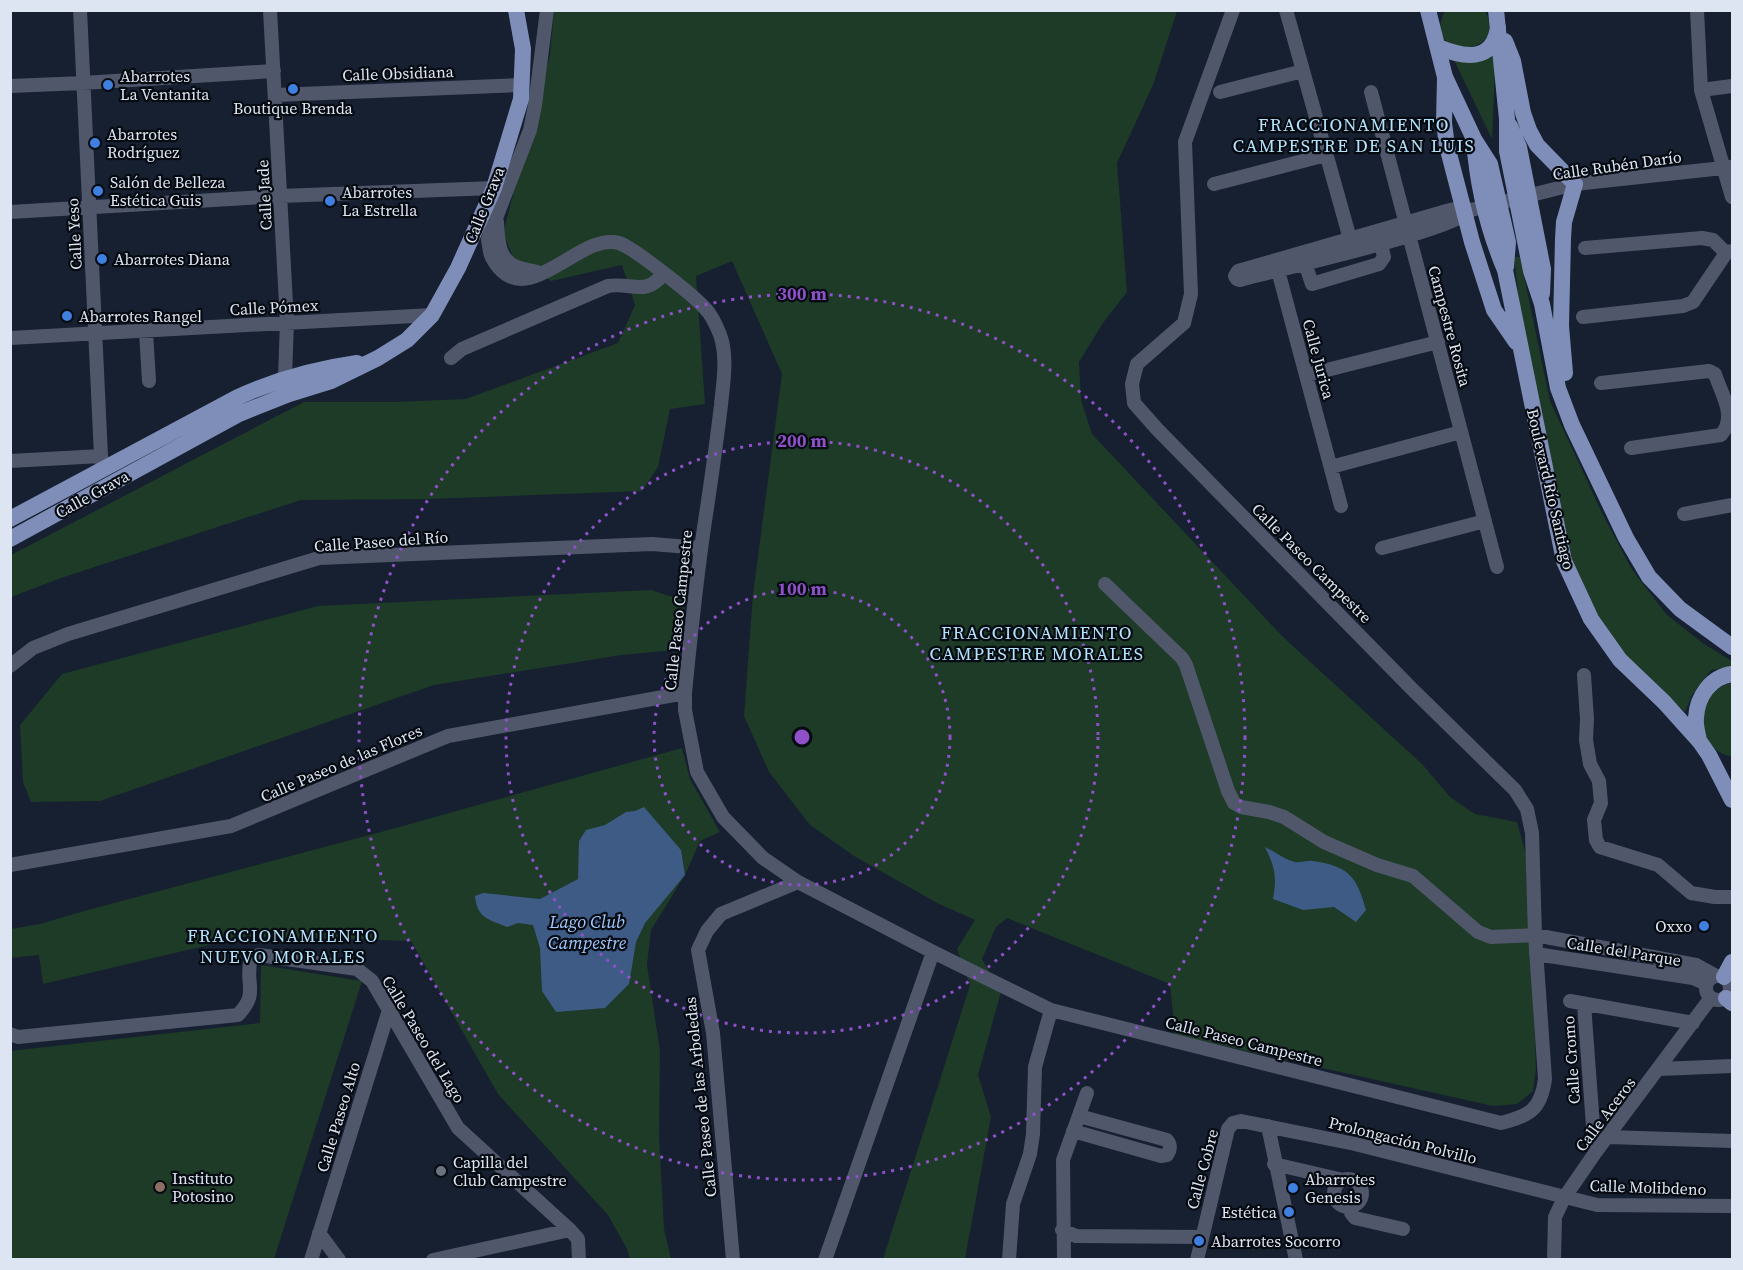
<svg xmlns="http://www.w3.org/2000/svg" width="1743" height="1270" viewBox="0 0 1743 1270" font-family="'Source Serif 4',serif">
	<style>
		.green { fill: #1d3b26 }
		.water { fill: #3d5b85 }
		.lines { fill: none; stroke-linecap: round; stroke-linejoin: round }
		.minor { stroke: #50576b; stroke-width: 14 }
		.major { stroke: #7f8eb8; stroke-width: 16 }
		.ring { fill: none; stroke: #8f51c9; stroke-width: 3; stroke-dasharray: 3 6 }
		.shop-dot { fill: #3f7fe0; stroke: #060a11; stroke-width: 2 }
		.worship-dot { fill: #6b7280; stroke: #060a11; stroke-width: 2 }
		.education-dot { fill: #8d6e63; stroke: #060a11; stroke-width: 2 }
		.labels { text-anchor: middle; stroke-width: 4.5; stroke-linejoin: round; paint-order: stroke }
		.street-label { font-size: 16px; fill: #dee5f2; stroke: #060a11 }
		.poi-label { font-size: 16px; fill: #dee5f2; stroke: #060a11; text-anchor: start }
		.neighbourhood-label { font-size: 18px; letter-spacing: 1.5px; fill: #b4e4fd; stroke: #060a11 }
		.water-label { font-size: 18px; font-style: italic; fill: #a3c9ff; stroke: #060a11 }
		.centre { fill: #8f51c9; stroke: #060a11; stroke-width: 3 }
		.ring-label { font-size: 18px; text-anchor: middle; font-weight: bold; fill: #8f51c9; stroke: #060a11; stroke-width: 4.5; stroke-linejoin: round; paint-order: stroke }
	</style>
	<rect width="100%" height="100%" fill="#162031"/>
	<path class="green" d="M554 11H1177L1153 85 1117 163 1127 292 1103 323 1079 362 1081 400 1092 434 1283 637 1422 764 1450 797 1475 814 1517 822 1528 862 1536 1069 1533 1091 1517 1104 1493 1106 1175 1035 1170 984 1007 918 996 927 982 959 1001 992 978 1075 991 1117 965 1259H883L970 985 957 949 975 920 937 903 854 856 810 825 769 772 744 716 753 594 782 374 732 261 696 276 705 404 670 409 658 467 642 491 430 499 301 500 61 578 11 597V555L304 402H395L466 399 618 343 635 305 622 265 551 281 513 257 503 233 550 55Z
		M1445 11H1485C1511 59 1419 60 1445 11Z
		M1493 53 1495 72 1492 139 1454 60C1470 64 1479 63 1493 53Z
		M1514 257H1520L1550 401 1602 513 1631 568 1666 614 1704 644 1732 661V667L1711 670 1692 695 1685 712 1616 647 1591 604 1571 559 1521 319Z
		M651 590 685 601 676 650 621 655 434 685 100 801 31 802 23 782 20 725 62 674 318 606Z
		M1732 683V757C1725 755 1717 752 1712 746 1692 725 1705 688 1732 683Z
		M682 748 690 779 720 832 700 841 685 875 651 930 647 965 660 1051 659 1136 664 1229 671 1259H630L627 1249 608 1215 498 1094 411 941 247 936 43 984 39 955 11 958V929L40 924 84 911 392 829Z
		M261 965 362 981 274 1259H11L10 1051 260 1023Z"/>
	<path class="water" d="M644 807 681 850 685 875 645 923 636 942 629 984 605 1008 556 1012 542 991 540 948 533 925 518 923 507 927C488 919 477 918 475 896L483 893 540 899 578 879 579 841 586 830 605 825 626 812 635 811Z
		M1265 847C1274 851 1285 860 1295 862 1301 863 1307 860 1313 861 1349 866 1357 877 1366 910L1356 922 1334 907 1303 910 1273 899C1277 877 1275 867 1265 847Z"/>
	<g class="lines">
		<path class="minor" d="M80 10 101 456
			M270 10 287 322 285 377
			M547 10 535 105 530 130 488 239C490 254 490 257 499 268 532 306 581 232 619 243 634 248 699 299 709 313 714 320 720 333 722 341 727 362 723 384 721 405 717 439 712 474 707 508 697 570 691 632 685 693V710L697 772 723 817 763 858 798 882 933 952 1051 1010 1501 1123C1530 1116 1541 1109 1545 1079L1535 935 1532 833 1527 809 1515 790 1412 689 1157 429 1134 403 1132 384 1137 364 1184 323 1191 294 1185 142 1233 10
			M1286 10 1352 246
			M1697 10 1701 90 1732 197
			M10 86 83 83 274 71
			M1701 90 1732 86
			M1220 92 1303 71
			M1371 92 1497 567
			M276 95 522 85
			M1214 184 1326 155
			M1471 210C1456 230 1276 270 1240 280L1237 279 1235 276 1238 271 1450 210 1463 208 1471 210 1575 184 1732 167
			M10 212 280 196 494 188
			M497 222C498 239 498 260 517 267 524 270 532 270 540 273
			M1585 248 1702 238 1713 240 1726 253
			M1276 263 1341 506
			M1305 263 1312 284 1379 264 1384 257 1379 236
			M1583 317 1683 306 1693 302 1726 253 1732 251
			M146 332 149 381
			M10 338 432 315
			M451 358 462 349 608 286C631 282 646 297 663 274
			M1307 375 1438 342
			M1601 383 1709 371 1715 374C1722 396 1737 416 1721 435L1631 448
			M10 461 101 456 103 465
			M1331 467 1461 432
			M1684 514 1732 505
			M1382 548 1485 521
			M1105 584 1182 658 1186 665 1228 791 1234 803 1241 807 1269 812 1284 817 1324 842 1377 865 1413 876 1478 932 1491 937 1535 935 1696 965 1716 976
			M10 666 33 648 68 634 319 558 652 544 701 548
			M1584 675 1587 719 1586 740 1590 764 1599 781 1601 803 1594 820 1596 840 1600 847 1658 865 1691 893 1715 897H1732
			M10 865 231 826 448 736 685 693
			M1536 954 1693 978 1706 984
			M1706 988a12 12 0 1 1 24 0a12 12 0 1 1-24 0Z
			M1570 1001 1693 1023
			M1584 1004 1595 1153
			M10 1034 18 1037 238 1015C260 992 244 984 251 958L259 955 357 969 372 981 458 1128 570 1230 578 1239 579 1260
			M1659 1069 1732 1066
			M1268 1126 1296 1260
			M1073 1131 1161 1156 1167 1155C1171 1149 1171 1145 1167 1140L1079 1116
			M1608 1137 1732 1141
			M1274 1164 1343 1180
			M1334 1193a14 14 0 1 1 28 0a14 14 0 1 1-28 0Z
			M1351 1207V1213L1355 1218 1403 1229
			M1062 1230 1076 1236 1201 1237
			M319 1233 339 1260
			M311 1260 389 1010
			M433 1260 570 1230
			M733 1260 713 1033 698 950 707 931 721 914 798 882
			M825 1260 933 952
			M1009 1260 1013 1204 1030 1154 1033 1134 1035 1067 1051 1010
			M1064 1260 1063 1160 1087 1093
			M1197 1260 1228 1129 1233 1123 1241 1121 1355 1144 1597 1205 1732 1206
			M1554 1260 1555 1217 1564 1198 1595 1153 1710 999"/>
		<path class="major" d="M1428 10 1445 77 1474 139 1490 164 1508 242 1506 267
			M1496 10 1507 119V151L1531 271 1542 304 1558 388 1572 425 1626 538 1649 577 1680 609 1732 647
			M1505 41 1513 61 1523 113 1529 130 1537 145 1575 184 1564 222 1563 239 1561 326 1565 373
			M1438 47C1462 57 1493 64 1498 27
			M1445 77 1444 123 1447 146 1472 242 1494 310 1516 342
			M1510 126 1519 147 1543 269 1542 294
			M1474 139C1477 183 1488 230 1505 270L1564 561 1591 619 1620 660 1664 702 1700 742 1709 755 1732 800
			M10 519 236 398C275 380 314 369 357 363
			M10 539 239 414 289 394 331 381 378 358 407 340 432 315 458 268 494 188 521 99 523 49 516 10
			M1699 741C1698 734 1695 725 1696 718 1697 696 1711 677 1732 674
			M1724 977 1732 962
			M1726 998 1732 1003"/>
	</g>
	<g class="ring">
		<circle cx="802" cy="737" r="148"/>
		<circle cx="802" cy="737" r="296"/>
		<circle cx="802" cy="737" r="443"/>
	</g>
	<g class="shop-dot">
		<circle cx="108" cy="85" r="6"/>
		<circle cx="293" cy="89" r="6"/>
		<circle cx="95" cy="143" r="6"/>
		<circle cx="98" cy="191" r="6"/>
		<circle cx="330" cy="201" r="6"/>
		<circle cx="102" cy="259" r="6"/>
		<circle cx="67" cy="316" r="6"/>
		<circle cx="1704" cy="926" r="6"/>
		<circle cx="1293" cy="1188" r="6"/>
		<circle cx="1289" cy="1212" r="6"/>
		<circle cx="1199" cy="1241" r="6"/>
	</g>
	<circle class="worship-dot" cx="441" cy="1171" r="6"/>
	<circle class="education-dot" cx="160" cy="1187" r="6"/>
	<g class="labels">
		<g class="street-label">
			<text transform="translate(398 73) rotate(-2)" y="6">Calle Obsidiana</text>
			<text transform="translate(1617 165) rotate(-8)" y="6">Calle Rubén Darío</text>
			<text transform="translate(264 195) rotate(-93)" y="6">Calle Jade</text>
			<text transform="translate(484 205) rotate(-68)" y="6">Calle Grava</text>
			<text transform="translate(74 234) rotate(-93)" y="6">Calle Yeso</text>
			<text transform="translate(274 307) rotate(-3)" y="6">Calle Pómex</text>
			<text transform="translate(1450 326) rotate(75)" y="6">Campestre Rosita</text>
			<text transform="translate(1319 359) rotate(75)" y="6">Calle Jurica</text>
			<text transform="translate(1551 489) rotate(77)" y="6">Boulevard Río Santiago</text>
			<text transform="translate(92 494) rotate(-29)" y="6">Calle Grava</text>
			<text transform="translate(381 541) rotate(-4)" y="6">Calle Paseo del Río</text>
			<text transform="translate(1312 563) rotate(45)" y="6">Calle Paseo Campestre</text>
			<text transform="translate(678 610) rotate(-84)" y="6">Calle Paseo Campestre</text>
			<text transform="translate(341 763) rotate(-23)" y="6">Calle Paseo de las Flores</text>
			<text transform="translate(1624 951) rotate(9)" y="6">Calle del Parque</text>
			<text transform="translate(424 1039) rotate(59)" y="6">Calle Paseo del Lago</text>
			<text transform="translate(1244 1041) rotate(14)" y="6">Calle Paseo Campestre</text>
			<text transform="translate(1571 1060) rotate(-94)" y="6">Calle Cromo</text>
			<text transform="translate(700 1097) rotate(-96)" y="6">Calle Paseo de las Arboledas</text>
			<text transform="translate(1605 1114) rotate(-53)" y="6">Calle Aceros</text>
			<text transform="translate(338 1117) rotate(-73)" y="6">Calle Paseo Alto</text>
			<text transform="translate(1403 1140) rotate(14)" y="6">Prolongación Polvillo</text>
			<text transform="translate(1202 1169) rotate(-75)" y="6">Calle Cobre</text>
			<text transform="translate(1648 1187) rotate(2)" y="6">Calle Molibdeno</text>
		</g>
		<g class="poi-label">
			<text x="120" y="82">Abarrotes<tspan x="120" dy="18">La Ventanita</tspan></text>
			<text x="293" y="114" text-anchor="middle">Boutique Brenda</text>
			<text x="107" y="140">Abarrotes<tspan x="107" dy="18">Rodríguez</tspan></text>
			<text x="110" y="188">Salón de Belleza<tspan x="110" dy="18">Estética Guis</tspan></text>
			<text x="342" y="198">Abarrotes<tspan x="342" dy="18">La Estrella</tspan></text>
			<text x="114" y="265">Abarrotes Diana</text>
			<text x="79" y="322">Abarrotes Rangel</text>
			<text x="1692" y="932" text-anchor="end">Oxxo</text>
			<text x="453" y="1168">Capilla del<tspan x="453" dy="18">Club Campestre</tspan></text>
			<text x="172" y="1184">Instituto<tspan x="172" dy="18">Potosino</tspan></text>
			<text x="1305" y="1185">Abarrotes<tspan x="1305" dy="18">Genesis</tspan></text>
			<text x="1277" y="1218" text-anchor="end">Estética</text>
			<text x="1211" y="1247">Abarrotes Socorro</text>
		</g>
		<g class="neighbourhood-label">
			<text x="1354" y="131">FRACCIONAMIENTO<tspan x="1354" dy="21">CAMPESTRE DE SAN LUIS</tspan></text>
			<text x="1037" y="639">FRACCIONAMIENTO<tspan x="1037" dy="21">CAMPESTRE MORALES</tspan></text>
			<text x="283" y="942">FRACCIONAMIENTO<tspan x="283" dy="21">NUEVO MORALES</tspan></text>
		</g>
		<g class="water-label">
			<text x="587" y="928">Lago Club<tspan x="587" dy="21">Campestre</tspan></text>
		</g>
	</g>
	<circle cx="802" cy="737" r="9" class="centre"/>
	<g class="ring-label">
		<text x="802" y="300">300 m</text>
		<text x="802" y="447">200 m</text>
		<text x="802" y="595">100 m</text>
	</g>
	<rect width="1743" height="1270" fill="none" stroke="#dee5f2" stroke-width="24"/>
</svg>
